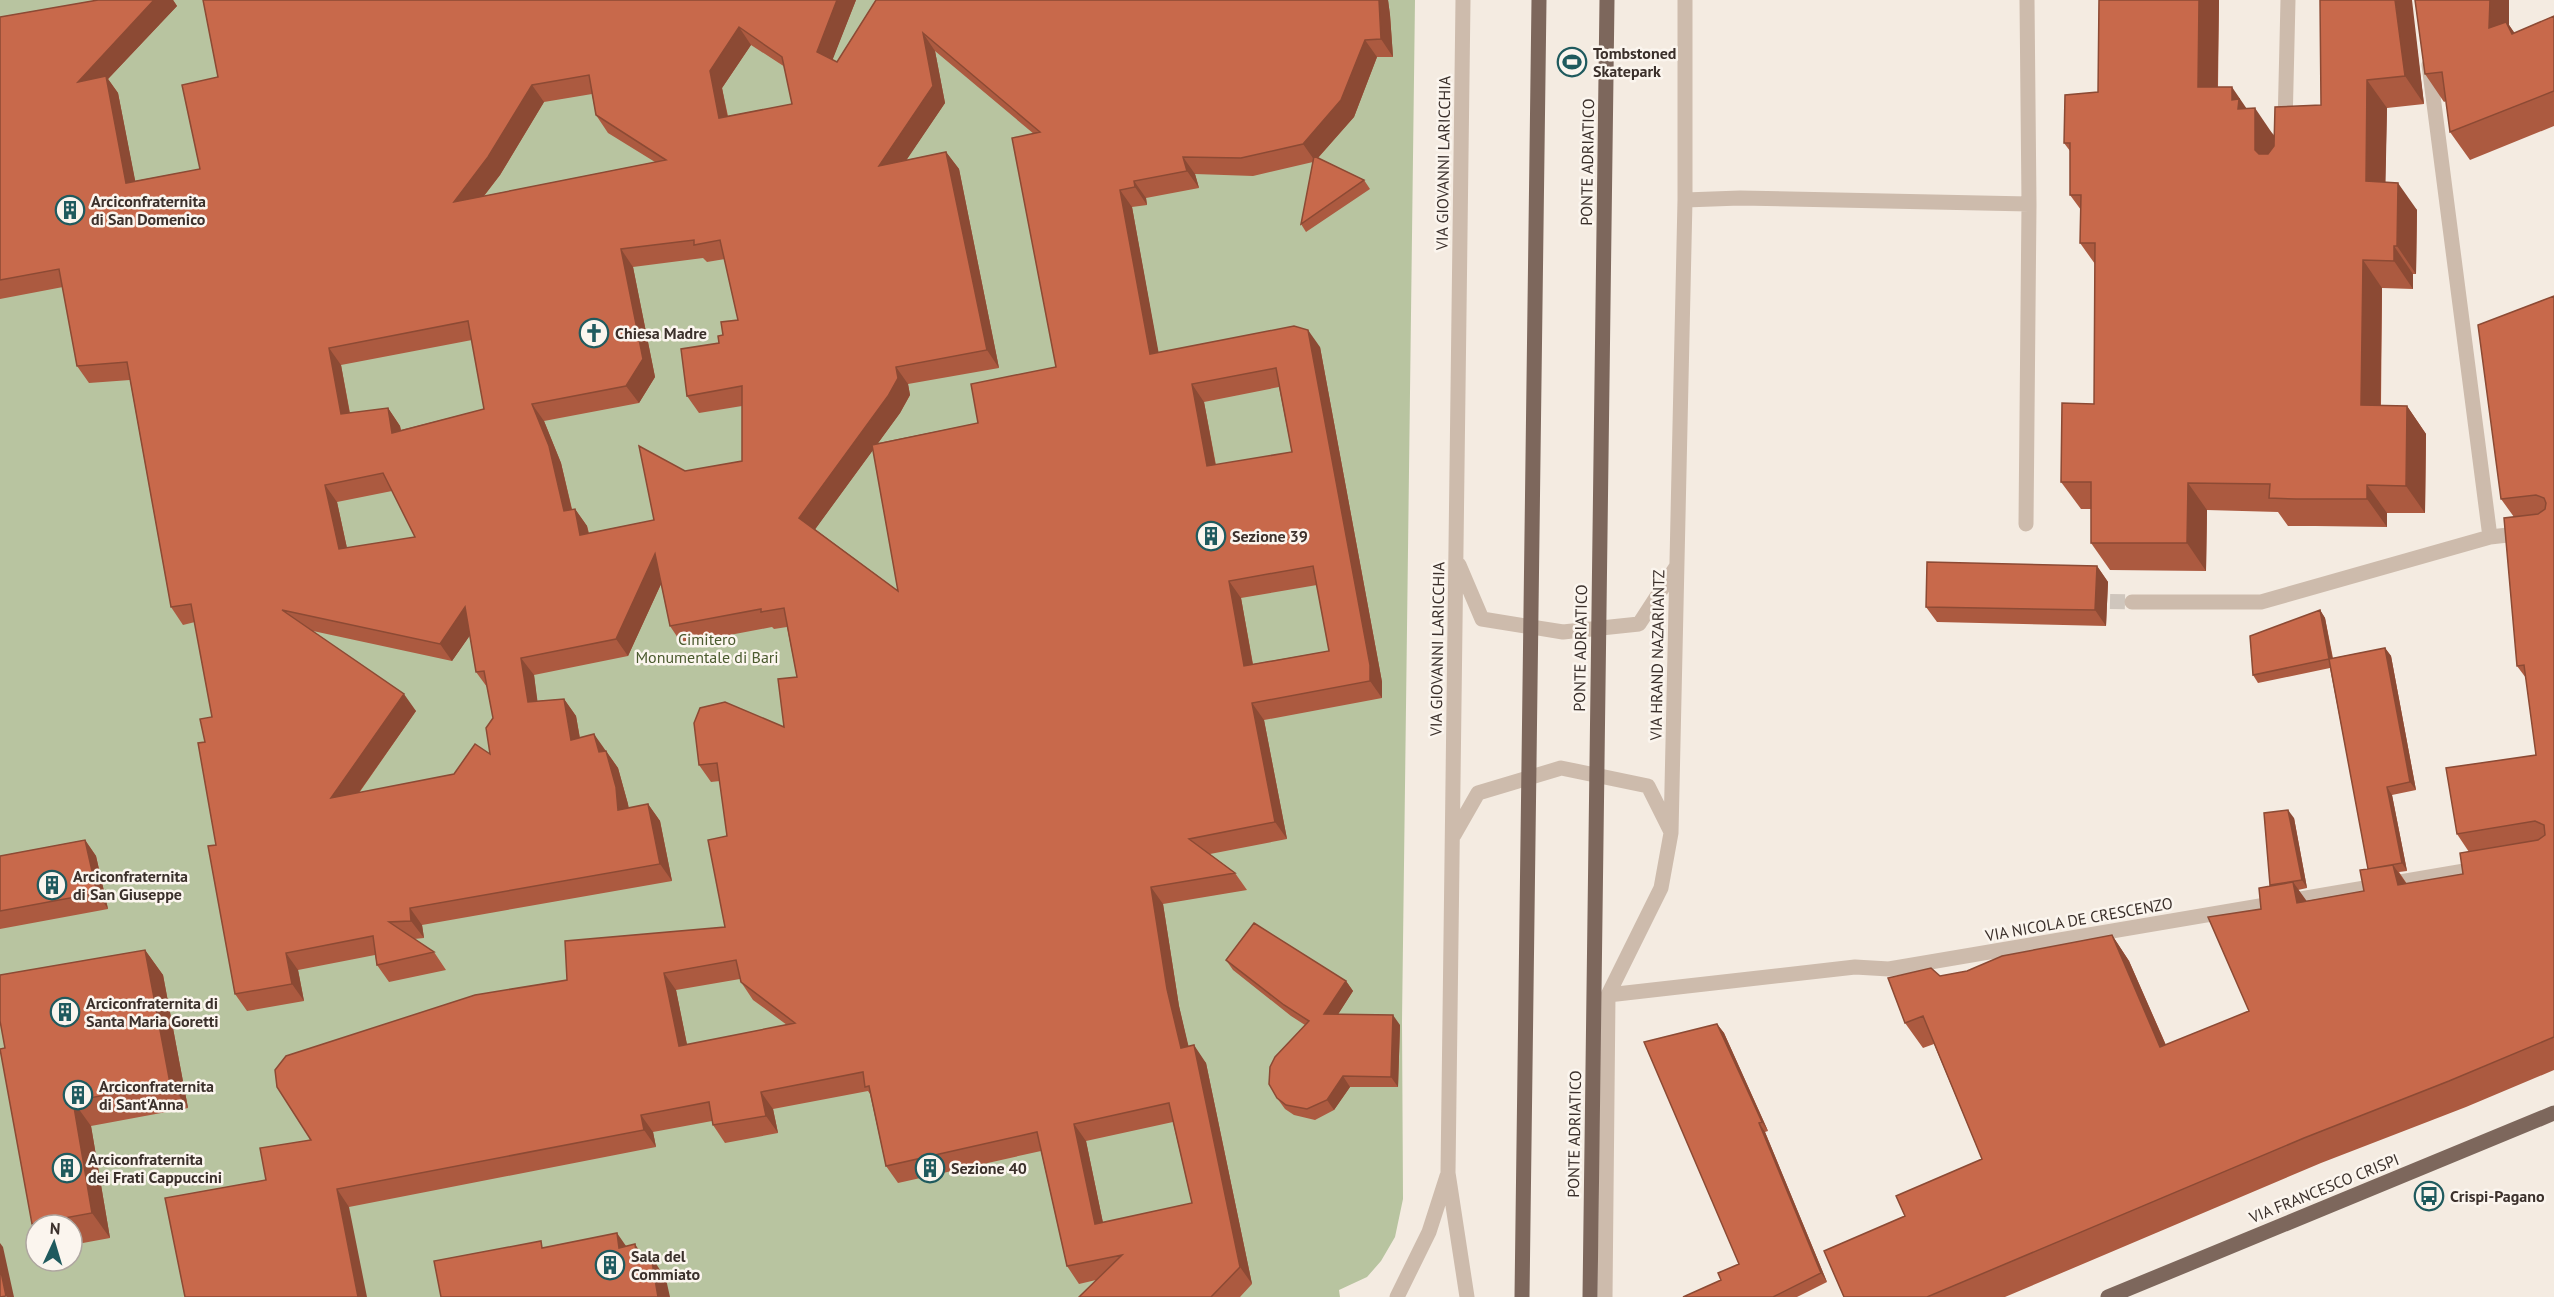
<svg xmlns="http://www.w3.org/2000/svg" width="2554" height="1297" viewBox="0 0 2554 1297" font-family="'PT Sans',sans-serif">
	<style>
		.green { fill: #b8c4a0; fill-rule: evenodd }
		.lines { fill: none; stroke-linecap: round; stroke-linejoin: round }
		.minor-tunnel { stroke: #cfc6bd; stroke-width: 15; stroke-dasharray: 15 8; stroke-linecap: butt }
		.minor { stroke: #cdbbac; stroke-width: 15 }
		.major { stroke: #7d675c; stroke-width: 15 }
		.major-bridge { stroke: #7d675c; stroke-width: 15 }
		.wall { fill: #ac5a40; fill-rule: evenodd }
		.shaded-wall { fill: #8c4a34 }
		.building { fill: #c8694b; stroke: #8c4a34; stroke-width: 1.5; fill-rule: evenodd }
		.labels { text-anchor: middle; stroke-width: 5; stroke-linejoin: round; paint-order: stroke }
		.poi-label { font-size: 16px; font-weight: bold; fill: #3b302b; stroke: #fbf5ee; text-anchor: start }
		.street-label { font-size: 16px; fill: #3b302b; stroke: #fbf5ee }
		.park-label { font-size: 16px; fill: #4a5a2e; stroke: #fbf5ee }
	</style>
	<rect width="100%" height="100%" fill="#f4ebe1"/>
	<path class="green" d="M0 0H1415L1402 1022 1403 1199 1395 1237 1381 1261 1367 1277 1339 1290 1340 1297H0ZM36 1225H72V1261H36Z"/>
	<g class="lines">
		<path class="minor-tunnel" d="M2087 601 2132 602"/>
		<path class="minor" d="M1463 0 1448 1173 1467 1297
			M2285 126 2288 0
			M1685 200 1740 198 2029 204
			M2026 524 2029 204 2027 0
			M2490 537 2554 530
			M1459 565 1482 619 1563 632 1639 624 1676 567
			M2132 602H2261L2490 537 2429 65
			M1454 835 1478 793 1561 768 1648 786 1670 830
			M1608 995 1855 967 1889 969 2482 868
			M1397 1297 1429 1232 1447 1176
			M1605 1297 1608 995 1661 888 1671 833 1685 200V0"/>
		<path class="major" d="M2108 1297 2554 1113"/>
		<path class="major-bridge" d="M1522 1297 1539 0
			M1590 1297 1607 0"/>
	</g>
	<path class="wall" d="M98 0H173L177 6 108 79 118 93 135 181 200 169 218 77 203 0H856L832 60 837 62 876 0H1388L1390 15 1393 57H1377L1354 117 1318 158 1364 180 1370 189 1306 232 1301 224 1313 162 1253 176 1195 174 1199 188 1146 198 1147 205 1132 207 1158 352 1320 347 1382 682V698L1264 720 1287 839 1210 854 1235 873 1247 890 1163 904 1179 1006 1188 1046 1206 1063 1252 1284 1240 1297H1079L1096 1280 1079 1284 1067 1266 1041 1151 898 1183 886 1166 870 1094 868 1091 773 1109 778 1133 725 1143 713 1125 712 1121 653 1132 656 1147 349 1207 266 1180 311 1140 567 980 725 927 727 836 720 781 711 782 699 765 784 727 797 677 787 627 774 629 772 627 682 644 670 626 661 584 628 656 534 675 537 701 564 699 576 716 580 738 606 751 618 768 629 808 648 804 660 821 672 881 422 925 424 938 414 939 434 952 446 970 389 982 377 965 375 955 298 970 304 1001 247 1011 235 994 216 845 205 742 212 717 195 622 183 625 171 607 130 380 89 383 77 366 63 287 0 299V17ZM751 45 785 67 792 104 728 116 722 88ZM935 51 1034 134 1056 367 978 423 878 443 900 413 910 395 908 384 999 368 959 169 946 152 906 160 945 103ZM592 94 596 115 608 133 655 162 484 196 500 175 544 102ZM703 258 707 262 725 259 738 320 723 335 719 343 687 396 699 413 742 406V461L685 471 654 520 589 533 587 526 575 509H572L561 463 544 421 639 403 655 377 633 267ZM472 340 484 409 401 430 400 426 388 408 350 413 341 365ZM1279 387 1292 452 1216 465 1204 402ZM873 450 898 591 815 529ZM392 491 415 537 347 548 337 502ZM1317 585 1329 651 1253 664 1241 598ZM313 631 452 661 470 635 476 672 487 687 493 718 490 754 454 774 359 793 416 711ZM740 979 741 982 753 1000 787 1025 687 1045 676 990ZM1173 1122 1192 1203 1103 1223 1086 1141Z
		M2099 0H2219L2218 87 2247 109 2274 135 2321 105 2411 1 2424 104 2387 108 2385 182 2417 210 2416 274H2413V289L2382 288 2381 406H2407L2426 434 2425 513H2387V527L2315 526H2288L2278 512 2207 510 2206 571 2110 570 2091 543V509H2081L2061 482 2094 404 2095 264 2080 243 2081 210 2070 195V151L2064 143 2098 92Z
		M2415 0H2509V25L2514 33 2554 16V126L2470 160 2450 132 2446 101 2444 102 2425 74Z
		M2554 296V1070L2466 1107 2321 1163 2005 1297H1844L1905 1216 1982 1159 1934 1044 1923 1048 1905 1023 1940 976 1967 971 2112 935 2129 961 2166 1045 2249 1011 2261 909 2294 818 2307 888 2298 890 2306 901 2364 891 2369 869 2330 668 2258 683 2253 675 2320 610 2325 618 2333 658 2385 648 2391 656 2416 790 2392 795 2407 871 2399 872 2407 884 2463 874 2469 852 2457 834 2536 755 2526 678 2517 666 2514 517 2501 499Z
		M2097 566 2108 582 2106 626 1937 622 1926 607Z
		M85 840 96 856 108 909 0 929V856Z
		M145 950 163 975 188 1108 91 1126 110 1238 72 1245V1225H36V1230L32 1224 5 1048Z
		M1226 960 1346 981 1353 991 1338 1014 1400 1025 1398 1087H1350L1334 1110 1315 1120 1294 1115 1285 1109 1277 1098 1305 1025 1291 1016 1233 970Z
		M1717 1024 1724 1033 1768 1131 1765 1132 1827 1282 1797 1297H1683L1721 1280 1739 1264Z"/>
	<path class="shaded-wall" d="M154 0H173L177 6 108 79 118 93 139 200 126 183 78 82Z
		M837 0H856L829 69 817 52Z
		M1379 0H1388L1390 15 1393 57 1381 39Z
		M2199 0H2219L2217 114 2198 87Z
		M2395 0H2412L2424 104 2405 76Z
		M2490 0H2509V25L2526 49 2512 34 2489 28Z
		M739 27 751 45 722 88 731 135 719 118 710 71Z
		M923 33 935 51 945 103 891 183 879 166Z
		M1365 40 1377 57 1354 117 1315 161 1303 144Z
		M2367 80 2387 108 2385 209 2366 181Z
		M532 85 544 102 500 175 466 219 454 202Z
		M2232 87 2251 115 2255 108 2274 136V177L2255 150 2232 100Z
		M946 152 959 169 999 368 987 350Z
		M1183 157 1195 174 1199 188 1187 171Z
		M1134 181 1146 198 1147 205 1135 187Z
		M2398 183 2417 210 2416 274 2397 246Z
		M1120 190 1132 207 1162 371 1150 354Z
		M2394 246 2413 274V289L2394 261Z
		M621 249 633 267 655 377 639 403 626 386Z
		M2363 260 2382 288 2380 433 2361 405Z
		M1308 330 1320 347 1382 682V698L1370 681Z
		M329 348 341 365 353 432 341 414Z
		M896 367 908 384 910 395 900 413 811 535 799 518Z
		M1192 384 1204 402 1219 484 1207 466Z
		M532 404 544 421 561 463 576 528 564 511Z
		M2407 406 2426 434 2425 513 2406 486Z
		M388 408 400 426 404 450 392 433Z
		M2188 483 2207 510 2206 571 2187 543Z
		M325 485 337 502 351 567 339 549Z
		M2367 485 2387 513V527L2367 499Z
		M575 509 587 526 592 552 580 535Z
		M655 554 667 571 628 656 616 639Z
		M2097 566 2108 582 2106 626 2095 610Z
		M1229 581 1241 598 1256 683 1244 666Z
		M465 607 478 624 452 661 440 644Z
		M2320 610 2325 618 2334 667 2329 659Z
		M2385 648 2391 656 2416 790 2410 782Z
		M521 658 534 675 540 720 528 702Z
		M404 694 416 711 343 815 331 798Z
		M564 699 576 716 583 757 571 740Z
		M1252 703 1264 720 1287 839 1275 822Z
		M594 734 606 751 599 752Z
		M606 751 618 768 628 804 630 827 618 810Z
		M2387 787 2392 795 2407 871 2402 863Z
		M648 804 660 821 672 881 660 864Z
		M2288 810 2294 818 2307 888 2302 880Z
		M85 840 96 856 108 909 97 893Z
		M2393 865 2411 890 2398 885Z
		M2293 882 2311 907 2297 903Z
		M1151 887 1163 904 1179 1006 1193 1065 1181 1048 1167 989Z
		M410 908 422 925 424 938 411 921Z
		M2112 935 2129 961 2178 1073 2160 1047Z
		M145 950 163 975 188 1108 170 1083Z
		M286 953 298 970 304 1001 292 984Z
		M664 973 676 990 691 1064 679 1046Z
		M1346 981 1353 991 1332 1024 1324 1014Z
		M1393 1015 1400 1025 1398 1087 1391 1077Z
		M1717 1024 1724 1033 1768 1131 1762 1122Z
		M1194 1045 1206 1063 1252 1284 1240 1267Z
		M1343 1076 1350 1087 1334 1110 1327 1100Z
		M761 1092 773 1109 778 1133 766 1116Z
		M73 1101 91 1126 110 1238 92 1213Z
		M641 1115 653 1132 656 1147 644 1130Z
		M1759 1123 1765 1132 1827 1282 1821 1273Z
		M1074 1124 1086 1141 1107 1242 1095 1224Z
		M337 1189 349 1207 367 1297H358Z
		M617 1233 633 1256 619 1248Z
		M0 1243 3 1247 14 1297H7L6 1296 0 1267Z
		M635 1244 650 1267 637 1259Z
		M651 1256 666 1279 670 1297H658Z"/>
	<path class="building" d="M98 0H154L78 82 106 76 126 183 200 169 182 85 218 77 203 0H837L817 52 837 62 876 0H1379L1381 39 1365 40 1341 100 1303 144 1241 158 1183 157 1187 171 1134 181 1135 187 1120 190 1150 354 1294 326 1308 330 1370 665V681L1252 703 1275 822 1189 839 1235 873 1151 887 1167 989 1181 1048 1194 1045 1240 1267 1211 1297H1079L1122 1255 1067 1266 1037 1132 886 1166 869 1086 865 1087 863 1072 761 1092 766 1116 713 1125 709 1102 641 1115 644 1130 337 1189 358 1297H185L165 1198 266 1180 260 1148 311 1140 277 1087 275 1070 286 1056 475 995 567 980 565 941 725 927 708 840 727 836 717 763 699 765 694 723 700 708 725 702 784 727 778 679 797 677 784 608 761 612V609L670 626 655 554 616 639 521 658 528 702 564 699 571 740 594 734 599 752 606 751 616 787 618 810 648 804 660 864 410 908 411 921 389 922 434 952 377 965 373 936 286 953 292 984 235 994 208 846 216 845 198 743 205 742 200 719 212 717 191 604 171 607 127 362 77 366 59 269 0 280V17ZM739 27 782 57 792 104 719 118 710 71ZM923 33 1040 132 1012 138 1056 367 971 384 978 423 872 445 898 591 799 518 888 396 898 378 896 367 987 350 946 152 879 166 933 86ZM589 75 596 115 666 160 454 202 488 157 532 85ZM694 240V245L720 240 738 320 721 322 723 335 718 336 719 343 681 349 687 396 742 386V461L685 471 639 446 654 520 580 535 575 509 564 511 549 446 532 404 626 386 643 359 621 249ZM468 321 484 409 392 433 388 408 341 414 329 348ZM1276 368 1292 452 1207 466 1192 384ZM383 473 415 537 339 549 325 485ZM1313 566 1329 651 1244 666 1229 581ZM465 607 476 672 484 671 493 718 486 728 490 754 475 744 454 774 331 798 404 694 282 610 440 644ZM736 960 741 982 795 1023 679 1046 664 973ZM1169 1103 1192 1203 1095 1224 1074 1124Z
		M2099 0H2199L2198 87H2232V100L2239 99 2238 109 2255 108V150L2259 154H2268L2274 146 2275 107 2321 105 2320 0H2395L2405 76 2367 80 2366 181 2398 183 2397 246H2394V261L2363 260 2361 405 2407 406 2406 486 2367 485V499H2296L2269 498 2270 484 2188 483 2187 543H2091V482H2061L2062 403 2094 404 2095 243H2080L2081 195H2070V143H2064L2065 95 2098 92Z
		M2415 0H2490L2489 28 2506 22 2512 34 2554 16V91L2450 132 2442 72 2425 74Z
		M1314 156 1364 180 1301 224Z
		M2554 296V1037L2449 1081 2304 1138 1927 1297H1844L1824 1251 1905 1216 1896 1196 1982 1159 1923 1016 1905 1023 1888 978 1931 968 1940 976 1967 971 2002 956 2112 935 2160 1047 2249 1011 2208 917 2261 909 2259 888 2293 882 2297 903 2364 891 2360 870 2393 865 2398 885 2463 874 2460 853 2538 840 2545 835 2544 825 2535 821 2457 834 2446 768 2536 755 2524 665 2517 666 2504 518 2538 514 2545 509 2546 503 2544 498 2536 495 2501 499 2478 325Z
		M1927 562 2097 566 2095 610 1926 607Z
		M2320 610 2329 659 2253 675 2250 636Z
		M2385 648 2410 782 2387 787 2402 863 2368 869 2329 659Z
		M2288 810 2302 880 2270 885 2264 813Z
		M85 840 97 893 0 911V856Z
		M1254 923 1346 981 1324 1014 1393 1015 1391 1077 1343 1076 1327 1100 1307 1109 1286 1105 1277 1098 1269 1084 1270 1067 1275 1057 1309 1021 1284 1005 1226 960Z
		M145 950 170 1083 73 1101 92 1213 32 1224 0 1049 5 1048 0 1021V975Z
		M1717 1024 1762 1122 1759 1123 1821 1273 1773 1297H1683L1721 1280 1718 1273 1739 1264 1644 1042Z
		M617 1233 619 1248 635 1244 637 1259 651 1256 658 1297H441L434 1261 541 1241 542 1248Z
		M0 1267 6 1296 0 1297Z"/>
	<defs>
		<g id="stadium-ring" transform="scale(1.5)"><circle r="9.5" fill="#fbf5ee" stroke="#1f5a5e" stroke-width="1.5"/><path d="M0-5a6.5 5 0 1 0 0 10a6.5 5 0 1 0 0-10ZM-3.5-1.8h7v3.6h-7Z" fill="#1f5a5e"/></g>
		<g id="building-ring" transform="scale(1.5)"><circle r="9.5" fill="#fbf5ee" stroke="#1f5a5e" stroke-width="1.5"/><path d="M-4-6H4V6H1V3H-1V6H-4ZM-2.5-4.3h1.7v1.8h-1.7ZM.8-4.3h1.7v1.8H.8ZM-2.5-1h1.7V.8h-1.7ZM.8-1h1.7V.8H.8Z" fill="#1f5a5e"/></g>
		<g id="church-ring" transform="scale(1.5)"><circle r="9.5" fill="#fbf5ee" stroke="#1f5a5e" stroke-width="1.5"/><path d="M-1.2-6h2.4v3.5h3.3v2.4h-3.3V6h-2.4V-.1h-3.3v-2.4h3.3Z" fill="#1f5a5e"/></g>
		<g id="bus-ring" transform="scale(1.5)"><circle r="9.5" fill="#fbf5ee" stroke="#1f5a5e" stroke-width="1.5"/><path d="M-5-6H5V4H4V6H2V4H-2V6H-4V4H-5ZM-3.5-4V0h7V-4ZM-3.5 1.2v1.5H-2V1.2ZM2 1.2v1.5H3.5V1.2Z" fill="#1f5a5e"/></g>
	</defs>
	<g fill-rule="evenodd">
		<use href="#stadium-ring" x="1572" y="62"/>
		<use href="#building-ring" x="70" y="210"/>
		<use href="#church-ring" x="594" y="333"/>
		<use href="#building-ring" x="1211" y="536"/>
		<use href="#building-ring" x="52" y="885"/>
		<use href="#building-ring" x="65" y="1012"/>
		<use href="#building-ring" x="78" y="1095"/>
		<use href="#building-ring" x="67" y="1168"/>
		<use href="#building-ring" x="930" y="1168"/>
		<use href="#bus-ring" x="2429" y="1196"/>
		<use href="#building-ring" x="610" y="1265"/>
	</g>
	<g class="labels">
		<g class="poi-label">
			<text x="1593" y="59">Tombstoned<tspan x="1593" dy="18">Skatepark</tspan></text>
			<text x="91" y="207">Arciconfraternita<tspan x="91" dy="18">di San Domenico</tspan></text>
			<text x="615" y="339">Chiesa Madre</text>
			<text x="1232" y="542">Sezione 39</text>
			<text x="73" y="882">Arciconfraternita<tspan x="73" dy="18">di San Giuseppe</tspan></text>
			<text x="86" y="1009">Arciconfraternita di<tspan x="86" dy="18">Santa Maria Goretti</tspan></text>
			<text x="99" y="1092">Arciconfraternita<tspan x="99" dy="18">di Sant'Anna</tspan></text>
			<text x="88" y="1165">Arciconfraternita<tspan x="88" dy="18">dei Frati Cappuccini</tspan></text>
			<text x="951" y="1174">Sezione 40</text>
			<text x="2450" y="1202">Crispi-Pagano</text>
			<text x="631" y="1262">Sala del<tspan x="631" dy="18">Commiato</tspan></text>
		</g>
		<g class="street-label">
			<text transform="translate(1587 162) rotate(-89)" y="6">PONTE ADRIATICO</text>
			<text transform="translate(1443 163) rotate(-89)" y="6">VIA GIOVANNI LARICCHIA</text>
			<text transform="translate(1580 648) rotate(-89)" y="6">PONTE ADRIATICO</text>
			<text transform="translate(1437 649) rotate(-89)" y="6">VIA GIOVANNI LARICCHIA</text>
			<text transform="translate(1657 655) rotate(-89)" y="6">VIA HRAND NAZARIANTZ</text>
			<text transform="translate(2079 919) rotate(-10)" y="6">VIA NICOLA DE CRESCENZO</text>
			<text transform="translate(1574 1134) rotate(-89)" y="6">PONTE ADRIATICO</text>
			<text transform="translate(2324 1188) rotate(-22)" y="6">VIA FRANCESCO CRISPI</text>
		</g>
		<g class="park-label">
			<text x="707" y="645">Cimitero<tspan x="707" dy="18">Monumentale di Bari</tspan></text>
		</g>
	</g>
	<g transform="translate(54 1243) rotate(4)"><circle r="28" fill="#fbf5ee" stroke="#aea6a0" stroke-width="1.5"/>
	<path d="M0-4.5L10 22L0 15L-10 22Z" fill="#1f5a5e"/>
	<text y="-9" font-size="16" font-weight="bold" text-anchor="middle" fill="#3b302b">N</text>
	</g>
</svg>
